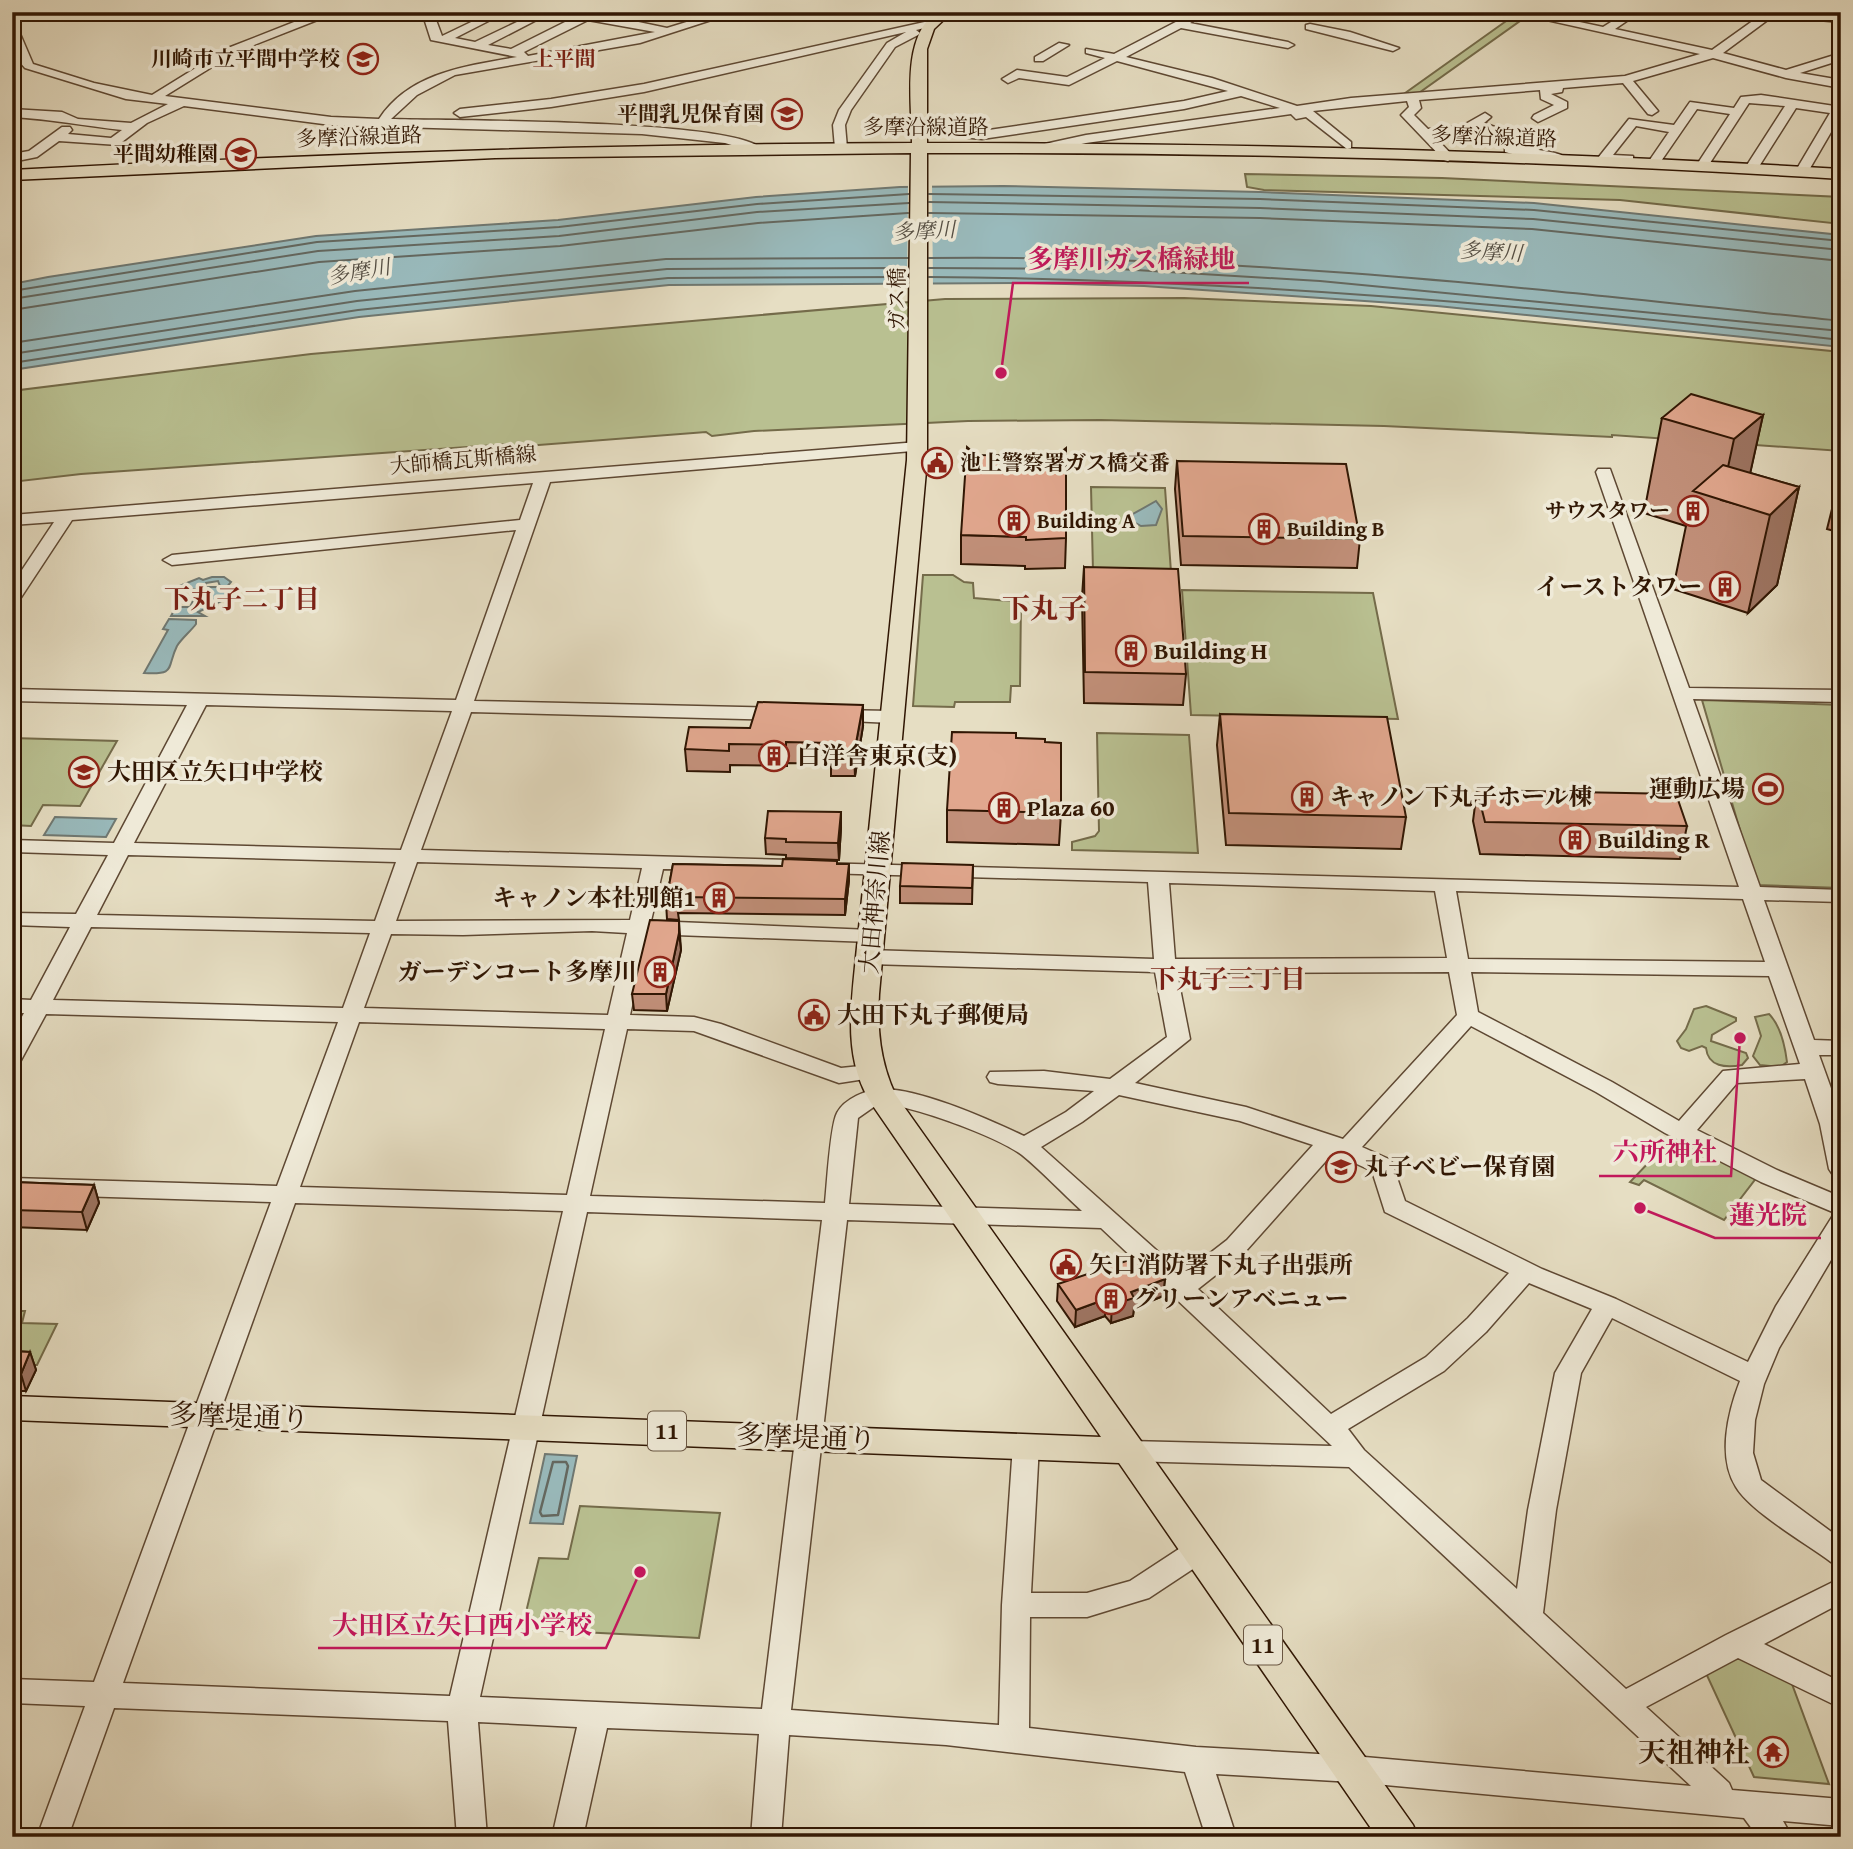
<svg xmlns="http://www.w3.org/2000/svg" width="1853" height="1849" viewBox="0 0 1853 1849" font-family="'Gentium Book Plus','Noto Serif JP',serif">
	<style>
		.green { fill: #b9c091; stroke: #746b4a; stroke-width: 2 }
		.water { fill: #99babc; stroke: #6f7872; stroke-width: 2 }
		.pier { fill: #e6dec3 }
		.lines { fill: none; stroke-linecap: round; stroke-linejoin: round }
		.shore-far1 { stroke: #646860; stroke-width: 2 }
		.shore { stroke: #646860; stroke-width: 2.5 }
		.minor-casing { stroke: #5e4833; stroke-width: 3 }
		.major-casing { stroke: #301603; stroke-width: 3 }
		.minor { fill: #efead8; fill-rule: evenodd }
		.major { fill: #e6dec3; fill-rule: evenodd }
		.wall { fill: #c2907a; stroke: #301603; stroke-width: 2 }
		.shaded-wall { fill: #9e7563; stroke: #301603; stroke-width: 2 }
		.building { fill: #e1a78e; stroke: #301603; stroke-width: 2 }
		.labels { text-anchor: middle; stroke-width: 7; stroke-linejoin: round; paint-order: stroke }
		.far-poi-label { font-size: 21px; font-weight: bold; fill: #301603; stroke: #efead8; text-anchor: end }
		.far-neighbourhood-label { font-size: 21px; font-weight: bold; fill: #7a1f14; stroke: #efead8 }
		.far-street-label { font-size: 21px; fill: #301603; stroke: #efead8 }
		.far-water-label { font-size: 21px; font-style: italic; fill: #554f44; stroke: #efead8 }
		.shield { fill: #efead8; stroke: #695643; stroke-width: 2 }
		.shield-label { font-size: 23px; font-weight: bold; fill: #301603 }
		.poi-label { font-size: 24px; font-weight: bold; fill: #301603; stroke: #efead8; text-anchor: start }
		.street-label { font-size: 24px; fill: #301603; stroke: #efead8 }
		.neighbourhood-label { font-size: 26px; font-weight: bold; fill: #7a1f14; stroke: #efead8 }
		.quarter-label { font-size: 28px; font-weight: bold; fill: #7a1f14; stroke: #efead8 }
		.near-street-label { font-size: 28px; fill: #301603; stroke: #efead8 }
		.near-poi-label { font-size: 28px; font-weight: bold; fill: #301603; stroke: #efead8; text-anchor: end }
		.leader { fill: none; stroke: #c2185b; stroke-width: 2.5 }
		.callout-dot { fill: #c2185b; stroke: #efead8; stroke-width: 2.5 }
		.callout-label { font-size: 26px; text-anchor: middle; font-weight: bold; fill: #c2185b; stroke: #efead8; stroke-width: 7; stroke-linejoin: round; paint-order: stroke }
	</style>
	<rect width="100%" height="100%" fill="#e6dec3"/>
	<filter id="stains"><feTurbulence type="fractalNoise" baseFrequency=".00286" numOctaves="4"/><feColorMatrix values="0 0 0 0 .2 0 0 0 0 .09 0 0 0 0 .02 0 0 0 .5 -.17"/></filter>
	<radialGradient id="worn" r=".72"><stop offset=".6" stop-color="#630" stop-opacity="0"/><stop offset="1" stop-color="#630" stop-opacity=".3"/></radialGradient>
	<path class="green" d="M1516 14 1527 16 1416 95 1401 96Z
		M1245 174 1442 178 1841 197V224L1620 200 1264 190 1247 187Z
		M1184 298 1371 306 1841 352V451L1612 435V437L1384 426 1100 420 968 421 754 431 712 436 706 432 513 447 510 444 81 474 12 482V391L311 354 945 299Z
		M1091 487 1165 488 1171 572 1093 571Z
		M923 575H953L964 582 973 583 974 598 1021 602 1020 686H1011L1010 702H955L954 707 913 706Z
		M1182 590 1373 593 1398 719 1191 715Z
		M1702 700 1841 705V888L1756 885Z
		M1097 733 1189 735 1198 853 1072 850V842L1095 836 1099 831Z
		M12 738 117 741 80 806 43 805 31 826 12 825Z
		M1706 1006 1736 1018V1021L1712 1035 1711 1041 1746 1053 1748 1058 1742 1065C1726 1068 1708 1067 1706 1048L1702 1046 1689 1051 1681 1048 1677 1041 1686 1029 1694 1009Z
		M1769 1014C1781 1026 1785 1046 1787 1062L1780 1067 1760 1065 1753 1056 1761 1036 1755 1017Z
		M1675 1135 1757 1177 1724 1220 1644 1180 1639 1185 1630 1182Z
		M12 1311H25L22 1323 57 1324 37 1365 12 1364Z
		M580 1506 720 1513 699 1638 522 1629 539 1558 568 1559Z
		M1738 1650 1789 1676 1829 1784 1754 1777 1704 1669Z"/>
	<path class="water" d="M1003 186 1260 192 1534 203 1841 235V347L1437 306 1144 286 1027 283 669 285 359 317 12 370V284L48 277 316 236 558 220 756 197 900 187Z
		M1156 501 1162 509 1156 525 1141 526 1132 521 1133 514Z
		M212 577H224L231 582 226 588 220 586 218 581 206 583 205 587H219L232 596 198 612 205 616H171L176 607H190L199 589H172L199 578 203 580Z
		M169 619 196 620V624C190 632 182 638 177 646 166 668 177 675 144 673L168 630 163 629Z
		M55 817 116 819 106 837 44 835Z
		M545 1454 577 1456 563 1524 530 1523Z"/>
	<path class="pier" d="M908 183H932L933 287H907Z"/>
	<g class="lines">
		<path class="shore-far1" d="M929 194 1260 199 1534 210 1841 241
			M929 202 1260 208 1533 219 1841 250
			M929 213 1260 218 1532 229 1841 261
			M929 258C1236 254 1536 289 1841 321
			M929 268 1119 269 1320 281 1841 331
			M929 277C1235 279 1537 306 1841 340
			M12 291 317 242 559 227 757 204 909 194
			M12 299 318 251 559 236 757 212 909 203
			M12 310 319 262 560 246 758 223 908 213
			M12 343 355 291 666 259 908 258
			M12 354 357 301 667 269 908 268
			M12 363 358 310 668 278 908 277"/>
		<path class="shore" d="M553 1462H566L568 1466 558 1515 542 1516 540 1512Z"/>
		<g class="minor-casing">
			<path id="minor" d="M12 12H25L12 16Z
				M117 12H128L130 14 124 17Z
				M422 12H433L442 36 492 12H506L455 38 475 42 538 12H552L488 45 511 49 575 17 559 12H591L667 28 719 12H736L640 43 455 75 417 95 391 119C451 121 727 119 761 148L755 152 725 143 642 134 331 125 184 106 147 123 118 145 59 141 37 157 12 162V154L29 151 62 127H70L72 130 68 134 111 138 122 130C85 126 50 119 12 117V109L62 112 78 119 131 123 168 104 126 99 25 68C13 55 12 43 12 26L18 29 33 64 94 83 152 95 228 48 317 13H325V17L236 52 165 96 331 117 379 119C410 72 467 66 517 57L431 40ZM588 20 655 32 528 56 524 52Z
				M1195 12H1209L1190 23 1288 42 1294 45 1288 48 1181 28 1126 57 1212 78 1297 106 1351 98 1625 76 1700 54 1511 12H1533L1603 27 1627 12H1640L1615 29 1712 50 1761 15 1759 12 1841 16V22L1773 16 1723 53 1786 70 1841 53V60L1800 73 1841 80V88L1786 78 1713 58 1633 81 1658 111 1652 115 1648 114 1623 83 1563 88 1562 92 1551 94 1567 102V108L1538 122 1532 118 1534 115 1554 105 1541 99 1540 90 1419 100 1421 108 1414 115 1428 129 1462 126 1485 113 1491 117 1484 123 1516 135 1510 139 1475 128 1465 133 1434 136 1454 157 1448 161 1444 160 1401 115 1409 107 1407 101 1313 111 1351 142V148L1347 149 1306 117 1296 119 1291 114 1086 143 1044 152 1038 148 1040 145 1086 135 1280 108 1241 96 1184 109 982 139 930 134 926 125 913 120 919 116 935 119 939 128 982 131 1184 101 1228 91 1117 61 1069 85 1019 78 1008 83 1002 79 1017 70 1067 77 1105 58 1086 53V49L1114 54Z
				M929 21 935 24 933 26 916 30 920 33 918 35 895 47 851 110 845 125 847 148 841 152 835 148 833 125 839 110 887 43 906 32 644 92 551 107 460 117 454 113 460 109 551 99 644 84Z
				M1310 24 1350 32 1399 48 1393 51 1306 29V25Z
				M1059 43 1069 45 1043 61H1035V57Z
				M1761 95 1841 107V115L1809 170 1804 171 1798 167 1830 113 1796 108 1758 168 1753 169 1747 165 1785 106 1749 103 1708 166H1700L1698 163 1730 114 1697 109 1657 167H1649L1647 164 1669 132 1636 126 1613 155 1633 156V162H1604L1598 158 1629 119 1674 125 1690 102 1734 108 1741 97Z
				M1509 145C1521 148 1557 151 1563 156 1548 167 1521 156 1505 152V146Z
				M918 442 926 447 924 450 550 482 474 701 781 708 790 714 781 720 471 712 421 850 790 860 797 862 800 866 797 870 663 869 651 921 871 930 878 931 882 936 878 941 871 942 648 934 630 1015 694 1017 721 1024 841 1068 870 1065 878 1067 881 1072 878 1077 839 1083 694 1031 627 1029 590 1196 825 1203C827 1185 830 1126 837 1113 844 1099 867 1089 882 1089 921 1089 988 1119 1024 1136L1066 1112 1094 1091 998 1084 990 1082 987 1077 990 1072 1044 1071 1110 1079 1167 1037 1155 972 869 964 861 962 858 957 861 952 869 950 1154 959 1148 882 823 873 816 871 813 867 816 863 1739 887 1596 472 1598 469H1610L1689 688 1841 690V702L1693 699 1760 887 1841 890V902L1764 900 1814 1040 1841 1041V1055H1819L1841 1116V1177L1833 1175 1829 1169 1820 1124 1805 1079 1737 1083 1697 1130 1777 1170 1841 1197V1243L1779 1348 1764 1384 1755 1420 1753 1453 1761 1480 1841 1539V1565L1831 1562C1807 1544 1751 1512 1736 1487 1717 1457 1728 1412 1740 1381L1612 1318 1581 1373 1556 1510 1543 1613 1626 1689 1726 1635 1841 1578V1603L1764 1644 1841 1682V1708L1738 1658 1646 1707 1729 1783 1732 1790 1841 1799V1826L1783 1821 1792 1837H1758L1744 1818 1353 1782 1216 1774 1235 1833 1234 1837H1206L1185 1772 946 1745 789 1735 781 1837H751L759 1734 607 1728 583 1837H552L577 1727 478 1722 487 1837H457L448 1721 114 1708 68 1837H37L85 1706 12 1703V1679L94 1682 271 1202 12 1194V1178L277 1186 338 1022 46 1014 20 1062 12 1064V1035L24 1013H12V999L31 1000 70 927 12 925V913L76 914 108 855 12 852V840L114 843 187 705 12 701V689L456 700 516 530 172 565 163 560 172 555 520 520 533 483 72 520 18 602 12 603V585L54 522 12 525V515ZM206 705 452 711 401 850 134 843ZM128 855 396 862 375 921 97 915ZM417 862 642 868 630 920 396 921ZM1169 883 1435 891 1447 958 1175 959ZM1456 891 1743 899 1765 962 1468 959ZM91 927 370 933 343 1008 53 1000ZM592 931 627 933 608 1015 364 1008 391 934 463 935ZM1449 972 1457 1015 1343 1139 1246 1107 1135 1083 1190 1039 1177 973ZM1471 972 1769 976 1800 1064 1723 1071 1679 1121 1612 1082 1478 1012ZM359 1022 605 1029 567 1195 300 1187ZM1471 1026 1596 1092 1665 1133 1761 1182 1840 1215 1832 1217 1776 1306 1748 1362 1616 1299 1542 1269 1405 1201 1391 1160 1362 1147ZM1119 1095 1240 1121 1313 1145 1227 1240 1183 1274 1041 1147 1082 1122ZM878 1104C908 1103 998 1137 1022 1155 1043 1172 1062 1193 1082 1211L849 1204 858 1118ZM1333 1153 1372 1171 1385 1212 1509 1273 1468 1318 1426 1357 1331 1414 1198 1289 1245 1252ZM295 1203 563 1211 450 1696 123 1683ZM587 1212 822 1220 762 1709 480 1697ZM847 1220 1101 1228 1332 1446 1129 1441 1120 1444 1116 1451 1120 1458 1129 1461 1349 1467 1691 1786 1353 1756 1196 1747 1029 1728 1030 1617H1087L1139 1601 1149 1598 1208 1559 1212 1551 1208 1543 1198 1540 1188 1543 1130 1581 1087 1593H1031L1039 1445 1035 1438 1026 1435 1017 1438 1013 1445 1002 1605 999 1725 791 1710ZM1529 1283 1592 1309 1555 1373 1528 1510 1517 1589 1364 1450 1348 1429 1444 1371 1486 1332Z
				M835 710 892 711 901 717 892 723 828 720 826 716Z"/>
		</g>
		<g class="major-casing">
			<path id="major" d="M952 12 934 29 927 49V143C1232 143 1537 151 1841 169V179C1537 160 1232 152 927 153V460L879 994C877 1030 880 1061 895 1094L1413 1825 1418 1837H1377L1119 1463 12 1420V1396L1101 1437 871 1103C843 1059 851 1006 856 957L907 460 911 153 495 158 12 180V170C312 154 611 144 912 143 912 103 901 40 935 13Z"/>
		</g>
		<use href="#minor" class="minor"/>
		<use href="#major" class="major"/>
	</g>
	<path class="wall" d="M1763 415 1750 473 1799 487 1777 585 1748 613 1673 589 1686 526 1644 513 1662 418Z
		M1177 461 1360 539 1357 568 1181 565 1175 489Z
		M1841 473V533L1827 529Z
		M961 535 1066 538 1065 568 1025 569V566L961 564Z
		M1084 567 1186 674 1183 705 1084 703 1082 597Z
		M1220 714 1406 817 1401 849 1226 845 1217 745Z
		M863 726 855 776H831V764L787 763V766L730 765V772L687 771 685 749 750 728Z
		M1016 738 1045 742 1061 813 1059 845 947 842V810Z
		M1477 790 1687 826 1680 859 1480 854 1473 821Z
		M841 828 839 860 786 858V855L766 854 765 838Z
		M673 864 782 866 849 864V880L845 915 678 913 679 920 667 919 666 902Z
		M973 865 972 904 900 903V886Z
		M679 921 681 950 667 1011 634 1010 632 994Z
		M12 1182 94 1185 99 1203 87 1230 12 1227Z
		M1165 1279 1163 1296 1134 1308 1133 1316 1111 1323 1105 1316 1075 1327 1057 1301 1058 1284Z
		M12 1351 30 1352 36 1370 26 1391H12Z"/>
	<path class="shaded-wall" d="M1763 415 1743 506 1721 500 1734 439Z
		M1799 487 1777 585 1748 613 1770 515Z
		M863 705V726L855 776 854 754Z
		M841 812V828L839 860 838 843Z
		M849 864V880L845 915V899Z
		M679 933 681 950 667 1011 666 994Z
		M94 1185 99 1203 87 1230 82 1212Z
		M1165 1279 1163 1296 1134 1308 1133 1316 1111 1323 1112 1305 1131 1292Z
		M1106 1299 1105 1316 1075 1327 1076 1310Z
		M30 1352 36 1370 26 1391 21 1374Z"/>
	<path class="building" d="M1691 394 1763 415 1734 439 1662 418Z
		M967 447 976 455 1056 456 1066 448V538L1026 540V537L961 535Z
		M1177 461 1346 464 1360 539 1183 536Z
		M1723 465 1799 487 1770 515 1693 491Z
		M1084 567 1178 569 1186 674 1085 672Z
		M758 702 863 705 854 754 831 755V743L786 742V745L729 744V751L685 749 689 727 750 728Z
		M1220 714 1387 717 1406 817 1229 813Z
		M952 732 1016 733V738L1045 739V742L1061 743V813L947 810Z
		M1477 790 1676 794 1687 826 1485 822Z
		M768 811 841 812 838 843 786 842V839L765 838Z
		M783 859 837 861V864H849L845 899 677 897 678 903 666 902 673 864 782 866Z
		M902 863 973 865 972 888 900 886Z
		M650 920 679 921V933L666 994H632Z
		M12 1182 94 1185 82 1212 12 1210Z
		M1144 1255 1165 1279 1131 1292 1134 1298 1112 1305 1106 1299 1076 1310 1058 1284Z
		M12 1351 30 1352 21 1374 12 1373Z"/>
	<defs>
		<g id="school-ring" transform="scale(1.575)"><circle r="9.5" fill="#efead8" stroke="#8f2418" stroke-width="1.5"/><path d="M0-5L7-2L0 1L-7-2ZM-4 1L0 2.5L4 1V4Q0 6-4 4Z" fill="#8f2418"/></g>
		<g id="civic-ring" transform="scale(1.575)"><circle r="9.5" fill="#efead8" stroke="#8f2418" stroke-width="1.5"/><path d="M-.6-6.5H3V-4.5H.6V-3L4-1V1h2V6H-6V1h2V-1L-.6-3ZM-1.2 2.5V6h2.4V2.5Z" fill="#8f2418"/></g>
		<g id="building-ring" transform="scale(1.575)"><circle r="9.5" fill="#efead8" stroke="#8f2418" stroke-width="1.5"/><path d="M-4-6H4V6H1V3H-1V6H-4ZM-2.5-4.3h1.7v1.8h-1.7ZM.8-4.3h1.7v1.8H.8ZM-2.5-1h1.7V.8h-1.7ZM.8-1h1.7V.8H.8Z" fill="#8f2418"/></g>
		<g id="stadium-ring" transform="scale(1.575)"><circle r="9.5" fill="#efead8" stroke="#8f2418" stroke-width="1.5"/><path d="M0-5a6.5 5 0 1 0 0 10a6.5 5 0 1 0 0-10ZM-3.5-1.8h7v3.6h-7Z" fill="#8f2418"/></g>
		<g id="temple-ring" transform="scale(1.575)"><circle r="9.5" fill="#efead8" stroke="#8f2418" stroke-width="1.5"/><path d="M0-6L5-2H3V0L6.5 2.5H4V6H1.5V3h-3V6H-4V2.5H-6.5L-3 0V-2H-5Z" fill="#8f2418"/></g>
	</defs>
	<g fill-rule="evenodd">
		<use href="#school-ring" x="363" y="59"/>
		<use href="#school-ring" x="787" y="114"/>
		<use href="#school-ring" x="241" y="154"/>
		<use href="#civic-ring" x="937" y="463"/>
		<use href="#building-ring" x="1693" y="511"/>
		<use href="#building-ring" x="1014" y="521"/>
		<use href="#building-ring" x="1264" y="529"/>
		<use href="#building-ring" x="1725" y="587"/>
		<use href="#building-ring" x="1131" y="651"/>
		<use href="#building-ring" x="774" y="756"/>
		<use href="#school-ring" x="84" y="772"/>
		<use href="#stadium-ring" x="1768" y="789"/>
		<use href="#building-ring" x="1307" y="797"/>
		<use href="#building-ring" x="1004" y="808"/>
		<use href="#building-ring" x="1575" y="840"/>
		<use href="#building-ring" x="719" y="898"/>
		<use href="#building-ring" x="660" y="972"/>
		<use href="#civic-ring" x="814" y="1015"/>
		<use href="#school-ring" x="1341" y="1167"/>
		<use href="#civic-ring" x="1066" y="1265"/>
		<use href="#building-ring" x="1111" y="1299"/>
		<use href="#temple-ring" x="1773" y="1752"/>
	</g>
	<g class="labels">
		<g class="far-poi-label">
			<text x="340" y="66">川崎市立平間中学校</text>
			<text x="764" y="121">平間乳児保育園</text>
			<text x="218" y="161">平間幼稚園</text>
			<text x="960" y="470" text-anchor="start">池上警察署ガス橋交番</text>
			<text x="1670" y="518">サウスタワー</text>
			<text x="1037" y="528" text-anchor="start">Building A</text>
			<text x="1287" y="536" text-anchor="start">Building B</text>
		</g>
		<g class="far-neighbourhood-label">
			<text x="564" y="66">上平間</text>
		</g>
		<g class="far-street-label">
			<text x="926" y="134">多摩沿線道路</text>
			<text transform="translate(359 137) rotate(-2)" y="7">多摩沿線道路</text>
			<text transform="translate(1494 137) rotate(2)" y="7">多摩沿線道路</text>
			<text transform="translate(897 299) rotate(-90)" y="7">ガス橋</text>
			<text transform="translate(463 460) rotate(-5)" y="7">大師橋瓦斯橋線</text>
		</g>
		<g class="far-water-label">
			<text transform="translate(924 231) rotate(-3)" y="7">多摩川</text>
			<text transform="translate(1491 252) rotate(3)" y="7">多摩川</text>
			<text transform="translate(359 272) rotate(-10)" y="7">多摩川</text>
		</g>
		<g class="shield">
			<rect x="648" y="1411.5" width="38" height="39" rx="5"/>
			<rect x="1244" y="1625.5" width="38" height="39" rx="5"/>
		</g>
		<g class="shield-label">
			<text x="667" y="1439">11</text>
			<text x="1263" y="1653">11</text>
		</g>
		<g class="poi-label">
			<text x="1702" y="595" text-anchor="end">イーストタワー</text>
			<text x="1154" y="659">Building H</text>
			<text x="797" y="764">白洋舎東京(支)</text>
			<text x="107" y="780">大田区立矢口中学校</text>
			<text x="1745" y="797" text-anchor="end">運動広場</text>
			<text x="1330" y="805">キャノン下丸子ホール棟</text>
			<text x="1027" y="816">Plaza 60</text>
			<text x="1598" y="848">Building R</text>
			<text x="696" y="906" text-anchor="end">キャノン本社別館1</text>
			<text x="637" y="980" text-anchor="end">ガーデンコート多摩川</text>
			<text x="837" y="1023">大田下丸子郵便局</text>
			<text x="1364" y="1175">丸子ベビー保育園</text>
			<text x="1089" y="1273">矢口消防署下丸子出張所</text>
			<text x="1134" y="1307">グリーンアベニュー</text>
		</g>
		<g class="street-label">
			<text transform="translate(875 902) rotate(-85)" y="8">大田神奈川線</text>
		</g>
		<g class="neighbourhood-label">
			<text x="242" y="608">下丸子二丁目</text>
			<text x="1228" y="988">下丸子三丁目</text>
		</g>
		<g class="quarter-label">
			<text x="1044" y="618">下丸子</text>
		</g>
		<g class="near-street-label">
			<text transform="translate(239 1416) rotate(2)" y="10">多摩堤通り</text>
			<text transform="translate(806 1437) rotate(2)" y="10">多摩堤通り</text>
		</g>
		<g class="near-poi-label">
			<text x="1750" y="1762">天祖神社</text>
		</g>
	</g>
	<path class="leader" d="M1001 373L1013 283H1249M1740 1038L1731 1176H1599M1640 1208L1715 1238H1821M640 1572L606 1648H318"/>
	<g class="callout-dot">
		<circle cx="1001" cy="373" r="7"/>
		<circle cx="1740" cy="1038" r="7"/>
		<circle cx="1640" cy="1208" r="7"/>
		<circle cx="640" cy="1572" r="7"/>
	</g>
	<g class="callout-label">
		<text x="1131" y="268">多摩川ガス橋緑地</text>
		<text x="1665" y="1161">六所神社</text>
		<text x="1768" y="1224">蓮光院</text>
		<text x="462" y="1634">大田区立矢口西小学校</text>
	</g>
	<rect width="1853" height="1849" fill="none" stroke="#e6dec3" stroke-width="42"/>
	<rect x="14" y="14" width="1825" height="1821" fill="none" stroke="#301603" stroke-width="3.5"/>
	<rect x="21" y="21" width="1811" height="1807" fill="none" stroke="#301603" stroke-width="2"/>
	<rect width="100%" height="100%" filter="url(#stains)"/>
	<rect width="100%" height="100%" fill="url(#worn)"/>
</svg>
